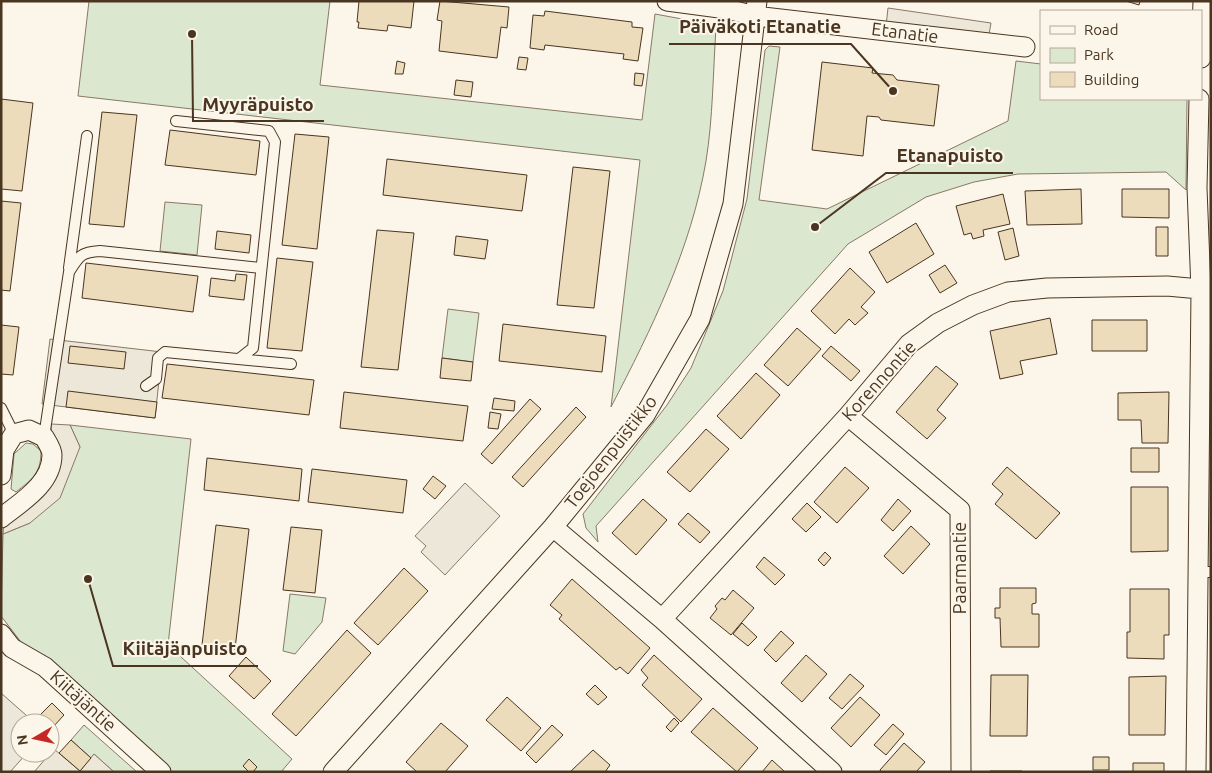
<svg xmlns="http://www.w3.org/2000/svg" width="1212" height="773" viewBox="0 0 1212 773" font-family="Ubuntu,sans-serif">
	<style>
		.green { fill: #dce7d0; stroke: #887966 }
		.parking { fill: #ede7d9; stroke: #887966 }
		.building { fill: #ecdcbc; stroke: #4a3520 }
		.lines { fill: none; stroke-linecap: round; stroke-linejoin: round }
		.service-casing { stroke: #4a3520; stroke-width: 12 }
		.minor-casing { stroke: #4a3520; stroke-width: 21 }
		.service { stroke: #fbf6e9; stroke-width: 10 }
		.minor { stroke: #fbf6e9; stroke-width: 19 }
		.labels { text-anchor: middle; stroke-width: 4; stroke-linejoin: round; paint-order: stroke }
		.street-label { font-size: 18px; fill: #4a3520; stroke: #fbf6e9 }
		.leader { fill: none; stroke: #4a3520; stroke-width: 2 }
		.callout-dot { fill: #4a3520; stroke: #fbf6e9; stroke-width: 2 }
		.callout-label { font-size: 19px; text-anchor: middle; font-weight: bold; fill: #4a3520; stroke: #fbf6e9; stroke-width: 4; stroke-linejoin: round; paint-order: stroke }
	</style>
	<rect width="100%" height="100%" fill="#fbf6e9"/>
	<path class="green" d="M89 1H330L320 85 642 120 655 14 709 24 716 28C713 72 713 118 706 161 691 249 652 328 611 407L640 160 78 96Z
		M769 46 780 47 759 200 827 209 1008 121 1016 61 1041 64V99H1187L1186 190 1166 172 1018 174 974 182 926 197 848 244 596 526 598 542 586 528 583 514 667 405 691 368 723 291 747 199 765 50Z
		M165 202 202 205 197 255 160 251Z
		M448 309 479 313 473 362 442 358Z
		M70 425 191 439 168 645 292 759 281 772H170L108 716 21 642 1 616 3 534 30 523 80 447Z
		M26 443 33 444 41 451C41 474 32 479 16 492L11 489 14 454Z
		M290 594 326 598 322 622 295 654 283 651Z
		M84 725 137 772H114L94 754 91 758 71 740Z"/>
	<path class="parking" d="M888 8 991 23 988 40 886 26Z
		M50 339 162 352 155 418 42 404Z
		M51 424 70 425 80 447 60 498 30 523 3 534 4 521 52 477Z
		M465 483 500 516 445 575 421 552 426 546 415 536Z
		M1 693 35 723H20V753H27L10 772H1Z
		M54 749 80 771 94 754 114 772H34Z"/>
	<path class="building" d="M359 1H414L411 28 388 25 387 31 358 28 359 22H357Z
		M440 1 509 7 507 28 501 27 497 58 439 51 442 21 437 20Z
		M1126 1H1140L1139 5Z
		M545 11 632 22V27L643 28 638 61 623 59 624 54 545 45 544 50 530 48 533 15 544 16Z
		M519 57 528 58 526 70 517 69Z
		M397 61 405 63 403 74H395Z
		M822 62 873 68 872 73 893 75 897 80 939 85 934 126 881 120 879 117 867 116 863 156 812 150Z
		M635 73 644 74 642 86 634 85Z
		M456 80 473 82 471 97 454 95Z
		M1 99 33 103 22 191 1 189Z
		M102 112 137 115 124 227 89 224Z
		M170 130 260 141 256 175 165 165Z
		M295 134 329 137 317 249 282 245Z
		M387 159 527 175 522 211 383 195Z
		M573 167 610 171 594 308 557 305Z
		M1081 189 1082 224 1027 225 1025 191Z
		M1122 189H1169V218L1122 217Z
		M1003 194 1010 224 983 230 984 236 973 239 971 233 964 235 956 206Z
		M1 201 21 203 10 291 1 290Z
		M916 223 934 254 887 283 869 252Z
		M1156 227H1168V256H1156Z
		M1013 228 1019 256 1005 260 998 232Z
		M377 230 414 233 398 370 361 367Z
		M217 231 251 235 249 253 215 249Z
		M456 236 488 240 485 259 454 255Z
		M277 258 313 262 302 351 267 348Z
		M86 263 198 276 193 312 82 298Z
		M945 265 957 283 940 293 929 275Z
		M850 268 875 292 861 307 868 313 855 325 849 319 835 334 811 311Z
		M236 274 247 275 244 300 209 296 211 278 235 281Z
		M1050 318 1057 354 1020 361 1023 374 1000 379 990 331Z
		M1092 320H1147V351H1092Z
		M503 324 606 336 602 372 499 361Z
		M1 325 19 327 13 375 1 374Z
		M797 328 821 349 788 386 764 365Z
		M70 346 126 352 124 369 68 363Z
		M831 346 860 371 851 381 822 356Z
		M442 358 473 362 471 381 440 378Z
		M167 364 314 380 309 415 162 398Z
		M936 366 958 384 937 410 946 418 927 439 896 412Z
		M756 373 780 395 741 439 717 416Z
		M68 391 157 402 155 418 66 407Z
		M344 392 468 406 463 441 340 428Z
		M1169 392 1168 443H1142L1141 420H1118V393Z
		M494 398 515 401 514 411 492 409Z
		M530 399 541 409 492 464 481 454Z
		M576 407 586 417 523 487 512 477Z
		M490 412 501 414 498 429 488 428Z
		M706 429 729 449 690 492 667 472Z
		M1131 448H1159V472H1131Z
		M207 458 302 469 299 501 204 490Z
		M845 467 869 488 837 523 814 502Z
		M1007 467 1060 513 1036 539 995 504 1003 494 992 484Z
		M312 469 407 480 403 513 308 502Z
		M433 476 446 486 435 499 423 489Z
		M1131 487H1168V551L1131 552Z
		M643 499 667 520 636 555 612 533Z
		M898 499 911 511 893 531 881 520Z
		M807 503 821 517 806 532 792 519Z
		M688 513 710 532 700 543 678 524Z
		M216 525 249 529 235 649 202 645Z
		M911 526 930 544 903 574 884 556Z
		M291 527 322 530 315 593 283 590Z
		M825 552 831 558 824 566 818 560Z
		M764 557 785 575 775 585 756 567Z
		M404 568 428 591 378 645 354 623Z
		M572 579 650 648 628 674 620 667 616 670 559 619 562 615 550 605Z
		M1000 588H1036V603L1032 604V614H1039V647H1001L1000 618H995V608H1000Z
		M1130 589H1169V635H1164V659L1127 658V632H1130Z
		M733 590 754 608 731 635 710 618 717 609 715 606 722 598 725 600Z
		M742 623 757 637 748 646 733 634Z
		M347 630 371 653 296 736 272 714Z
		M781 631 794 643 776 662 764 650Z
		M654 655 702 699 681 722 642 685 648 678 641 670Z
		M806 655 827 674 802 702 781 683Z
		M246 657 271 681 254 699 229 676Z
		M850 674 864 686 842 709 829 698Z
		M991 675H1028L1027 736H990Z
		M1166 676 1165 735H1129V677Z
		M595 685 607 697 598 705 586 694Z
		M507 697 541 728 521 751 486 720Z
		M860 697 880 715 851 747 831 728Z
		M52 703 64 715 53 727 40 715Z
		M713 708 758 748 737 772 691 732Z
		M674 718 679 723 671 732 666 727Z
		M441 723 468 746 445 772H417L406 762Z
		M893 724 904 734 886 755 874 745Z
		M552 725 563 735 536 763 526 753Z
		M71 740 91 758 80 771 59 753Z
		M904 743 925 762 916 772H881L880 770Z
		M593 750 610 765 605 772H570Z
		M1093 757H1109V770H1093Z
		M249 759 257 767 253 772H249L243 766Z
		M772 760 785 772H762Z
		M1133 763H1164V772H1133Z
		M990 771H1022V772H990Z"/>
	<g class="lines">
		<g class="service-casing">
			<path id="service" d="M176 121 269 131 275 142 253 348 239 359
				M69 268 87 136
				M146 386 156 379 158 358 165 352 291 364
				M1 408 14 434
				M44 437 69 272C79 256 81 252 100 251L261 268
				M1198 572H1211"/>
		</g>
		<g class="minor-casing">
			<path id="minor" d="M667 1 727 9 755 16 1025 47
				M1201 58 1203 1
				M848 416 960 510 961 772
				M1 475 4 450 14 434 29 430 44 437C47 442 52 449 52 455 52 484 21 502 1 518
				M553 527 662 619 832 772
				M662 619 848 416 909 344 938 323 973 305 1008 292 1047 288 1167 286 1211 290
				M1 634 12 648 45 667 161 772
				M333 772 553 527 645 415 700 319 733 204 757 1
				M1196 772 1201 290 1197 188 1199 99"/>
		</g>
		<use href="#service" class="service"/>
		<use href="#minor" class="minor"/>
	</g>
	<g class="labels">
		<g class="street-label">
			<text transform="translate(905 33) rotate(7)" y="6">Etanatie</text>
			<text transform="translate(879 381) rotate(-48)" y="6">Korennontie</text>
			<text transform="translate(611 452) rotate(-52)" y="6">Toejoenpuistikko</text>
			<text transform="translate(960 568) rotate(-90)" y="6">Paarmantie</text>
			<text transform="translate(83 701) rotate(42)" y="6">Kiitäjäntie</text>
		</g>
	</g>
	<path class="leader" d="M893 91L851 44H669M192 34L193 121H324M815 227L886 173H1013M88 579L113 666H258"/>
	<g class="callout-dot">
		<circle cx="893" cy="91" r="5"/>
		<circle cx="192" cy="34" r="5"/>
		<circle cx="815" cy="227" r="5"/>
		<circle cx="88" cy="579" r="5"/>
	</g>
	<g class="callout-label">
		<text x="760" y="33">Päiväkoti Etanatie</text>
		<text x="258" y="111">Myyräpuisto</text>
		<text x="950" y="162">Etanapuisto</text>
		<text x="185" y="655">Kiitäjänpuisto</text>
	</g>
	<rect width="1212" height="773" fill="none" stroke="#4a3520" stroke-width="5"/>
	<rect x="1040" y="10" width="162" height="90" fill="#fbf6e9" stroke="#b4a999"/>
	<rect x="1050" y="26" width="25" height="8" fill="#fbf6e9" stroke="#b4a999"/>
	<text x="1084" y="35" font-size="15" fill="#4a3520">Road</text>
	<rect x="1050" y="48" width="25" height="15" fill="#dce7d0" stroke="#b4a999"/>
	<text x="1084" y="60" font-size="15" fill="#4a3520">Park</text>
	<rect x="1050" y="72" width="25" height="15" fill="#ecdcbc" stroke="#b4a999"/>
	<text x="1084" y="85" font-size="15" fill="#4a3520">Building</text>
	<g transform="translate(35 738) rotate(261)"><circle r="24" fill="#fbf6e9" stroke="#b4a999"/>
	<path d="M0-4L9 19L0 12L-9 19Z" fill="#c62828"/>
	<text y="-8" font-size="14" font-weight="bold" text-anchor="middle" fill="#4a3520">N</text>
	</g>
</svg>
